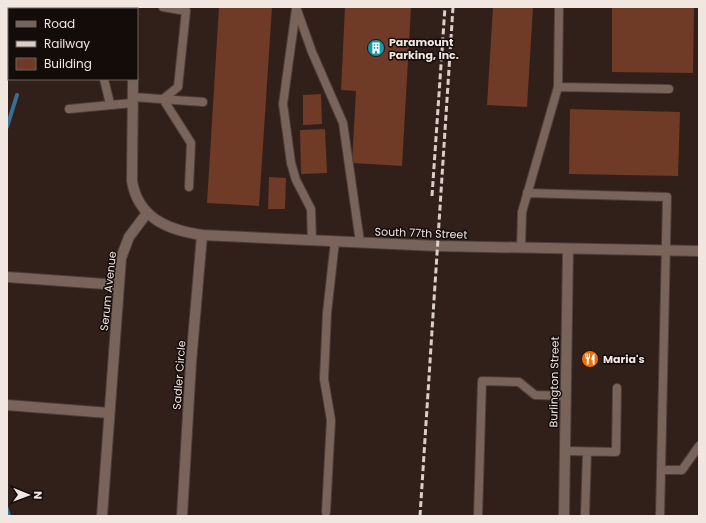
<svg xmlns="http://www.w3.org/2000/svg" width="706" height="523" viewBox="0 0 706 523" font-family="Poppins,sans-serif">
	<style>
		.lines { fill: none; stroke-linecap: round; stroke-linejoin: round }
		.stream { stroke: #3b6e93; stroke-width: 4 }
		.building { fill: #6f3a26 }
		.service-casing { stroke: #4d3e3a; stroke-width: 10 }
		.minor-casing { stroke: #4d3e3a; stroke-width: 12 }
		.tertiary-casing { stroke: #4d3e3a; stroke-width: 12 }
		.service { stroke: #79645c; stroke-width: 8 }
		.minor { stroke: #79645c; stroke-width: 10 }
		.tertiary { stroke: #79645c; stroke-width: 10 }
		.rail { stroke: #dbcec9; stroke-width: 3; stroke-dasharray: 6 3; stroke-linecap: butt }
		.labels { text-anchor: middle; stroke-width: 3; stroke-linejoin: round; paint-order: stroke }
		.poi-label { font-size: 11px; font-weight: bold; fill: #f2e6e1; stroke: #140c09; text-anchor: start }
		.street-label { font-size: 11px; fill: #f2e6e1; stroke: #140c09 }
	</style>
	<rect width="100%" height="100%" fill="#31201a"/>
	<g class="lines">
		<path class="stream" d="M7 127 17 95
			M7 509 9 516"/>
	</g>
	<path class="building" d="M219 7H272L259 206 207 203Z
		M345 7H411L402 166 352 163 356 91 341 90Z
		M493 7H533L527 107 487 105Z
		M612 7H694L693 73 612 72Z
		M321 94 322 124 303 125V95Z
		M570 109 680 112 678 176 569 174Z
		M325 129 327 173 301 174 300 130Z
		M269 177 286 178 285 209H268Z"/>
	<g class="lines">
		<g class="service-casing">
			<path id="service" d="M44 7V9
				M163 7 186 11 178 87 163 99 191 143 189 187
				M296 7 312 52 343 123 360 242
				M296 9 283 104 291 163 296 180 311 209 312 241
				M104 79 110 104
				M558 87 669 89
				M133 97 203 102
				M69 109 132 103
				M527 193 667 197 660 516
				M521 248 522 212 558 87 559 7
				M565 451 616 452 617 388
				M661 470H682L699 446
				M326 512 331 420 324 379 327 313 335 241
				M478 516 482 381 519 382 535 395 566 396
				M585 516 587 452"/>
		</g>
		<g class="minor-casing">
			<path id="minor" d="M7 277 119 285
				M7 405 109 413
				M102 516 121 258 129 237 147 213
				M182 516 191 363 202 235
				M564 516 568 249"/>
		</g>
		<g class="tertiary-casing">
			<path id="tertiary" d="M132 7V9
				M133 79 132 181C138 218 168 230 202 235L437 246 699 251"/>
		</g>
		<use href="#service" class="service"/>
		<use href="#minor" class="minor"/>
		<use href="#tertiary" class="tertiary"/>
		<path class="rail" d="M432 196 445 7
			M420 516 453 7"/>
	</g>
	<defs>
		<g id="building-disc" transform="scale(0.9)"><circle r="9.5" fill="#0f9aa8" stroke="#140c09"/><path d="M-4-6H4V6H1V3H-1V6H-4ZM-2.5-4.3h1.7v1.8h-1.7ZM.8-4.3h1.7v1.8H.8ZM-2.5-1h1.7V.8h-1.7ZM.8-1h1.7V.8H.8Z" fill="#fff"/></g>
		<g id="restaurant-disc" transform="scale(0.9)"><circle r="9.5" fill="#e8710a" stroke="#140c09"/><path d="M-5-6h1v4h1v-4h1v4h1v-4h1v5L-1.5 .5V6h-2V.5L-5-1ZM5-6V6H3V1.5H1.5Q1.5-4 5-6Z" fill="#fff"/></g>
	</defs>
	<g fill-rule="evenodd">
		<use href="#building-disc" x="376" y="48"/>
		<use href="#restaurant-disc" x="590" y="359"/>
	</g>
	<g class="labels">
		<g class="poi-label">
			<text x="389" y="46">Paramount<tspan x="389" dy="13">Parking, Inc.</tspan></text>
			<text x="603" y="363">Maria's</text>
		</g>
		<g class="street-label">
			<text transform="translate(421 233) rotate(2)" y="4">South 77th Street</text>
			<text transform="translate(108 291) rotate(-84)" y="4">Serum Avenue</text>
			<text transform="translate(179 375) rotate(-86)" y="4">Sadler Circle</text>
			<text transform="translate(554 382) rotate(-89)" y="4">Burlington Street</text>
		</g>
	</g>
	<rect width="706" height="523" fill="none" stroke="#f2e6e1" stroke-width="16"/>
	<rect x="8" y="8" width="130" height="72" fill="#140c09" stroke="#6d635f"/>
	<rect x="16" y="21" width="20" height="6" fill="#79645c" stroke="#6d635f"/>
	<text x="44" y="28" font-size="12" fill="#f2e6e1">Road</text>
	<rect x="16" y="41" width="20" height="6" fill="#dbcec9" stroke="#6d635f"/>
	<text x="44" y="48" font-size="12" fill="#f2e6e1">Railway</text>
	<rect x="16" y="58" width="20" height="12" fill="#6f3a26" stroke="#6d635f"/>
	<text x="44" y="68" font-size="12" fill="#f2e6e1">Building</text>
	<g transform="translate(28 495) rotate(91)" stroke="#140c09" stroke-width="3" paint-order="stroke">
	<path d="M0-3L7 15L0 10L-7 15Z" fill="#f2e6e1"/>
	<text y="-6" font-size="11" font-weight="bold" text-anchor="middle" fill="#f2e6e1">N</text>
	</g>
</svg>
